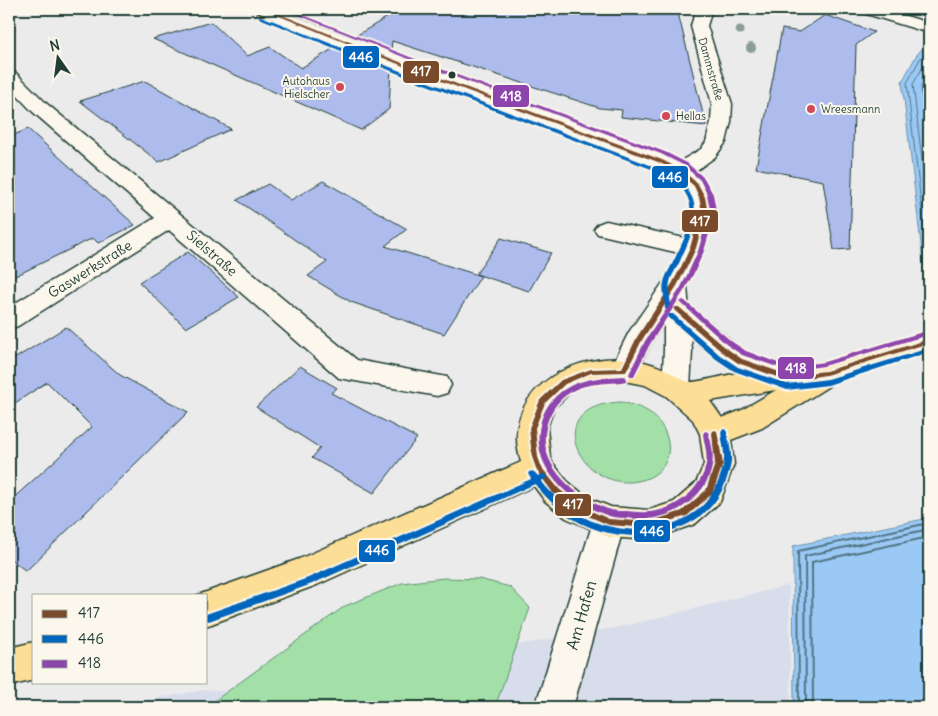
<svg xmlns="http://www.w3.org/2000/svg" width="938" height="716" viewBox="0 0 938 716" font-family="Delius,sans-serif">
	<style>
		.built { fill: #d8ddec }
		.green { fill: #a2e0a7; stroke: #608e6e }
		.water { fill: #9bc9f6; stroke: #6991a8 }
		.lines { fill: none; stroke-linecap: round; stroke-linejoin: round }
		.shore-far1 { stroke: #517582; stroke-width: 1 }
		.shore { stroke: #517582; stroke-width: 2 }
		.building { fill: #adbcec; stroke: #1f3d34 }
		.minor-casing { stroke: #1f3d34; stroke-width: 3 }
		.major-casing { stroke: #1f3d34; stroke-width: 3 }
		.minor { fill: #fbf7ec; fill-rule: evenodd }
		.major { fill: #fcde96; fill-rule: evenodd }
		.bus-1-casing { stroke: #fbf7ec; stroke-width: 4 }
		.bus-2-casing { stroke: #fbf7ec; stroke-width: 4 }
		.bus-3-casing { stroke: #fbf7ec; stroke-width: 4 }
		.bus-1 { fill: #7a4b2a; fill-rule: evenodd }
		.bus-2 { fill: #0065bd; fill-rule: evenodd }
		.bus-3 { fill: #8e44ad; fill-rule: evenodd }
		.tree { fill: #899d93 }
		.bus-dot { fill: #1f3d34; stroke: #fbf7ec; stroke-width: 2 }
		.poi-dot { fill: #d1495b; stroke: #fbf7ec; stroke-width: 2 }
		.labels { text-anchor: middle; stroke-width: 4; stroke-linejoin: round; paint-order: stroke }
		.far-street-label { font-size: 11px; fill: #1f3d34; stroke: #fbf7ec }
		.far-poi-label { font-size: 11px; fill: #1f3d34; stroke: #fbf7ec; text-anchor: start }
		.street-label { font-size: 14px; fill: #1f3d34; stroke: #fbf7ec }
		.near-street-label { font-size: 16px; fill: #1f3d34; stroke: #fbf7ec }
		.line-badge { stroke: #fbf7ec; stroke-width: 2 }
		.badge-label { font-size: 14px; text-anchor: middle; font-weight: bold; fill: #fff }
	</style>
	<rect width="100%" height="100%" fill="#ebebec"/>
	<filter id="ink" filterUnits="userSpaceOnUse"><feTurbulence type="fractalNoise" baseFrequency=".02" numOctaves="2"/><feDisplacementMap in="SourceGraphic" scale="10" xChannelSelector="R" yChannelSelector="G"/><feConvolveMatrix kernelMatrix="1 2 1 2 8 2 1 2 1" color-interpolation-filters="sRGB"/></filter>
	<g filter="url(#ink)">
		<path class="built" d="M789 585 791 707H109L204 690 247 693 625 626Z"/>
		<path class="green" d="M622 402C632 405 642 407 650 413 672 430 678 465 648 478 586 503 532 405 622 402Z
			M444 578 479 579 510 587 530 608 495 707H206L345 606 402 583Z"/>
		<path class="water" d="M929 40V299L925 279 902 82 916 56Z
			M929 518V707H794L793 546Z"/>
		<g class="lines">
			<path class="shore-far1" d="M929 48 920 59 907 83 929 273
				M929 57 913 84 929 220
				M929 70 921 86 929 156"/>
			<path class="shore" d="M799 707 798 551 929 523
				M806 707 805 556 929 529
				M813 707 812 562 929 537"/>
		</g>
		<path class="building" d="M401 9H555L678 13 706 126 621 117 622 110 600 108 392 41 391 52 354 37Z
			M825 15 874 32 856 45 850 249 834 250 823 181 756 168 782 29 800 32Z
			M211 22 247 56 270 47 301 68 336 47 391 68 389 109 361 130 153 39Z
			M145 81 231 129 159 162 80 101Z
			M28 129 135 225 98 243 93 238 9 279V137Z
			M323 181 407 229 385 246 481 276 444 334 351 302 308 276 327 262 237 200 268 184 291 200Z
			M501 238 551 253 529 291 476 274Z
			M188 252 239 297 186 328 139 282Z
			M66 327 120 375 188 412 26 571 9 558V502L92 427 47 382 9 407V362Z
			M300 366 337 388 331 393 417 438 374 493 312 458 320 448 256 407Z"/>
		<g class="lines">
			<g class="minor-casing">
				<path id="minor" d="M256 9H277L436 71 679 162 701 149 706 142 711 122 712 104 691 26 696 9H712L707 26 732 104 731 122 726 142 715 157 694 172 707 185 713 197 715 208 705 248 687 286 692 350 690 388 686 396 676 399 666 396 662 388 664 350V323L651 343 634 378 624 381 614 378 610 370 629 332 664 281 679 253 598 234 594 229 598 224 606 221 684 238C687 229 693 216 692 207 692 184 670 174 652 166L299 31 258 12Z
					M858 9H883L929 23V33L860 12Z
					M9 71 16 73 47 104 357 360 447 377 451 385 447 393 437 396 339 378 169 230 18 326 9 329V307L155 218 33 112 9 87Z
					M609 507 621 511 625 522 573 707H535L593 522 597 511Z"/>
			</g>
			<g class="major-casing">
				<path id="major" d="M677 300 686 302 734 343 750 354 789 366 826 362 929 331V351L831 382 829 386 762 428 731 440 734 464 720 502 695 524 649 540 609 537 566 518 545 501 534 486 317 585 206 626V595H198L299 559 521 462C500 396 565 354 625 359 637 360 651 363 662 368 670 371 680 380 689 382 696 383 732 374 741 372 713 362 690 335 668 316L664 309 668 302ZM624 381 645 385 666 396 693 420 700 434 704 464 696 483 674 502 649 510 611 507 588 498 567 481 552 462 550 457 547 428 554 408 573 390 593 382ZM776 390 742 410 722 418 710 401Z
					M34 642V680L9 686V648Z"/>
			</g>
			<use href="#minor" class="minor"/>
			<use href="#major" class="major"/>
			<g class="bus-1-casing">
				<path id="bus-1" d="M262 9H267L430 74 662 160 682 170 698 184 705 197 707 208 696 248 687 267 677 286 642 340 626 372 591 373 565 384 545 403 535 428 538 457 542 468 559 489 580 506 609 519 649 522 682 511 706 490 715 464 712 433 713 431 715 430 717 431 723 464 713 492 712 494 687 516 649 528 609 525 574 510 553 493 537 471 532 457 529 428 540 400 561 380 591 369 622 368 637 337 672 284 681 267 690 248 701 208 699 197 694 186 678 172 658 162 428 76Z
					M675 307H679L726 348 742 359 788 375 826 371 929 339V343L826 375 788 381 738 363 722 352 675 311 674 309Z"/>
			</g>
			<g class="bus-2-casing">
				<path id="bus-2" d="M259 16H261L428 82 658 168C668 174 679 179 686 188 705 210 690 238 680 261 677 268 672 274 670 282 668 291 671 300 671 309L670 311H668L665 309C665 300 662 290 664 282 666 274 671 267 674 260 684 240 700 211 683 190 676 181 664 176 654 170L424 84 259 18Z
					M669 314H673L720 355 738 367 787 384 828 379 929 348V352L828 385 787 390 734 371 716 359 669 318 668 316Z
					M724 429 726 430 727 432C729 442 732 452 731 463 730 469 728 475 726 481 708 534 639 546 592 528 568 519 551 504 535 484L312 584 209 621 206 620V614L308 578 531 479 528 474 529 472C534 470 535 473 538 476L543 474 546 475 547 477 546 479 541 481C556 499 573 514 595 522 629 535 675 532 702 506 713 495 720 480 723 466 726 455 722 443 721 432L722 430Z"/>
			</g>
			<g class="bus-3-casing">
				<path id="bus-3" d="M283 9H288L433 66 665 152 687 163 704 178 713 194 716 210 704 251 695 271 684 291 650 344 634 376H630L629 374 645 341 680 289 689 271 698 251 710 210 707 194 700 180 683 165 661 154 431 68Z
					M683 300 685 301 731 341 746 351 789 367 824 362 926 331 929 333 928 335 824 366 789 371 742 355 727 345 681 303 680 302Z
					M624 376 626 377 627 379 626 381C608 385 588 381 571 392 557 400 549 413 546 428 539 460 565 486 590 501 597 504 604 508 611 510 616 511 621 511 626 511 636 512 646 513 656 511 679 507 702 487 706 464 708 454 704 443 703 434L704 432 706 431 708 432C717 457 714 479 694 498 682 510 664 518 647 519 642 520 636 519 631 518 624 518 616 518 609 516 571 504 530 468 540 425 543 410 552 397 565 389 582 378 604 377 624 376Z"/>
			</g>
			<use href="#bus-1" class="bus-1"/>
			<use href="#bus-2" class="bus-2"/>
			<use href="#bus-3" class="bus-3"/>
		</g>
		<g class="tree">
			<circle cx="740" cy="30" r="4.5"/>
			<circle cx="751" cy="48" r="5"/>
		</g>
	</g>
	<circle class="bus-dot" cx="452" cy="75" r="4.5"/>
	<g class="poi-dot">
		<circle cx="340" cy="87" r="5"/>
		<circle cx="811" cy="109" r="5"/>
		<circle cx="666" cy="116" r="5"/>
	</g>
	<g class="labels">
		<g class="far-street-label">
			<text transform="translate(711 69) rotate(74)" y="4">Dammstraße</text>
		</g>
		<g class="far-poi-label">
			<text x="330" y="85" text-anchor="end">Autohaus<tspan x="330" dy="13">Hielscher</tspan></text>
			<text x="821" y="113">Wreesmann</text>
			<text x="676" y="120">Hellas</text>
		</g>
		<g class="street-label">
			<text transform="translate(212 253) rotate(41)" y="5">Sielstraße</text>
			<text transform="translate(90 269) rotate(-32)" y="5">Gaswerkstraße</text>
		</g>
		<g class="near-street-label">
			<text transform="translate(581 615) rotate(-74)" y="6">Am Hafen</text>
		</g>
	</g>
	<g class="line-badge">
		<rect x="342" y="45" width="38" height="24" rx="5" fill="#0065bd"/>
		<rect x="402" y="60" width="38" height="24" rx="5" fill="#7a4b2a"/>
		<rect x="492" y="84" width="38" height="24" rx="5" fill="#8e44ad"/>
		<rect x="651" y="165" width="38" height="24" rx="5" fill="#0065bd"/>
		<rect x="681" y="209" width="38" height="24" rx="5" fill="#7a4b2a"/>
		<rect x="777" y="356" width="38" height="24" rx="5" fill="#8e44ad"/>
		<rect x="554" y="493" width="38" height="24" rx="5" fill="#7a4b2a"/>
		<rect x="633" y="519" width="38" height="24" rx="5" fill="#0065bd"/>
		<rect x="358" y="539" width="38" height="24" rx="5" fill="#0065bd"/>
	</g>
	<g class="badge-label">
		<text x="361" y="62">446</text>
		<text x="421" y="76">417</text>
		<text x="511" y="101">418</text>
		<text x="670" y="182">446</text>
		<text x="700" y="226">417</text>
		<text x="796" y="373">418</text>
		<text x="573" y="509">417</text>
		<text x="652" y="536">446</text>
		<text x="377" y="555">446</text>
	</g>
	<rect width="938" height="716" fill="none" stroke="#fbf7ec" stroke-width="30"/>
	<rect x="15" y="15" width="908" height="686" fill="none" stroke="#1f3d34" stroke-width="2" filter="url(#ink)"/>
	<rect x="32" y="594" width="175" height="90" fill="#fbf7ec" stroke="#a3ada2"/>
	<rect x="42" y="610" width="25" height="8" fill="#7a4b2a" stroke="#a3ada2"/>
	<text x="78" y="618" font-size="15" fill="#1f3d34">417</text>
	<rect x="42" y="635" width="25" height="8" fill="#0065bd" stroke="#a3ada2"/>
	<text x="78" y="644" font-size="15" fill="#1f3d34">446</text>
	<rect x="42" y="660" width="25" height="8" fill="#8e44ad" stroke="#a3ada2"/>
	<text x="78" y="668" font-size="15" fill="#1f3d34">418</text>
	<g transform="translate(58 58) rotate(346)" stroke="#fbf7ec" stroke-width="4" paint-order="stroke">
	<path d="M0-4L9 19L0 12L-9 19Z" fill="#1f3d34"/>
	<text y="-8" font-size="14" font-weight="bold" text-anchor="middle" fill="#1f3d34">N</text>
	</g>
</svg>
